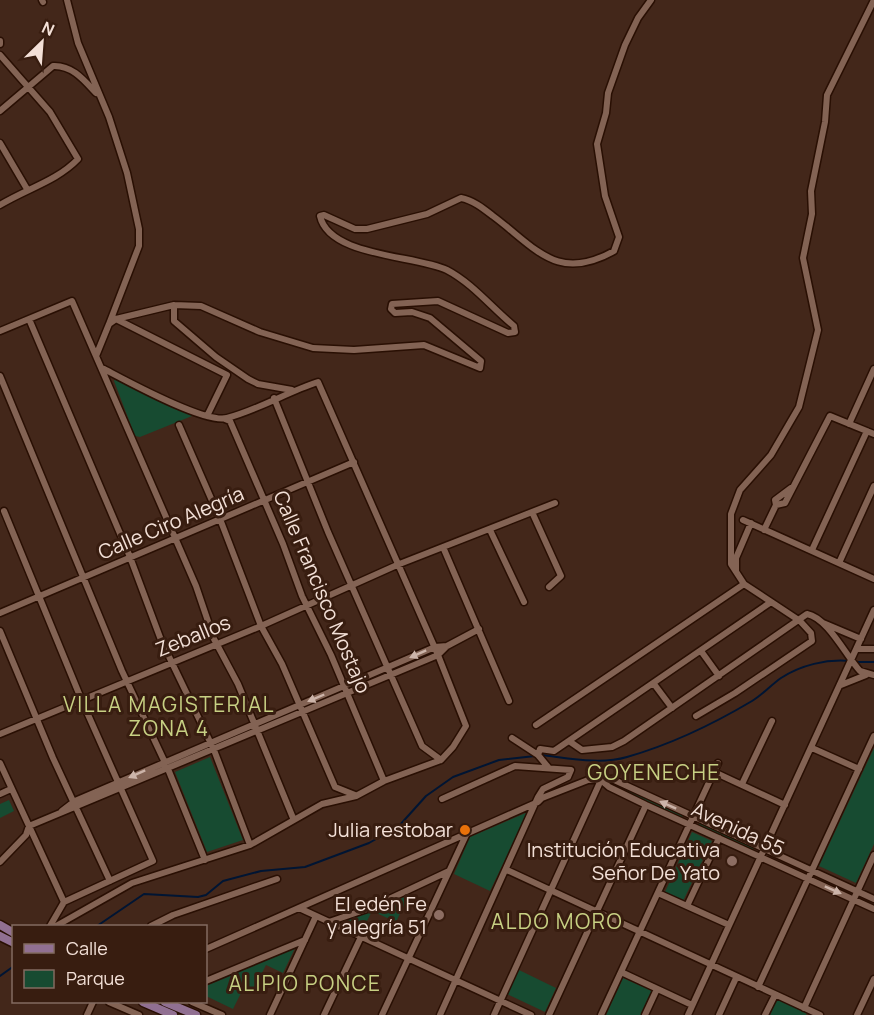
<svg xmlns="http://www.w3.org/2000/svg" width="874" height="1015" viewBox="0 0 874 1015" font-family="Manrope,sans-serif">
	<style>
		.green { fill: #174b31 }
		.lines { fill: none; stroke-linecap: round; stroke-linejoin: round }
		.stream { stroke: #001533; stroke-width: 2 }
		.minor-casing { stroke: #290f03; stroke-width: 9 }
		.major-casing { stroke: #290f03; stroke-width: 11 }
		.minor { stroke: #836354; stroke-width: 6 }
		.major { stroke: #917092; stroke-width: 8 }
		.oneway { fill: #ccb4a9 }
		.food-dot { fill: #e8710a; stroke: #381d10; stroke-width: 2 }
		.education-dot { fill: #8d6e63; stroke: #381d10; stroke-width: 2 }
		.labels { text-anchor: middle; stroke-width: 6; stroke-linejoin: round; paint-order: stroke }
		.street-label { font-size: 20px; fill: #f3e0d7; stroke: #381d10 }
		.poi-label { font-size: 20px; fill: #f3e0d7; stroke: #381d10; text-anchor: end }
		.neighbourhood-label { font-size: 21px; letter-spacing: 1.5px; fill: #c7d083; stroke: #381d10 }
	</style>
	<rect width="100%" height="100%" fill="#43271a"/>
	<path class="green" d="M115 379 192 413V416L140 437 135 436 114 381Z
		M874 748V844L856 883 819 866Z
		M210 757 243 840 207 852 175 772Z
		M616 783 683 814 682 818 615 787Z
		M9 800 14 811 0 818V804Z
		M528 812 490 891 454 874 470 837Z
		M700 822 754 847 753 850 698 825Z
		M692 832 712 841 683 901 665 892Z
		M409 895 396 922 372 911 363 929 344 919 372 911Z
		M295 948 283 973 266 965 252 993 243 989 233 1009 206 996V986Z
		M519 970 556 988 545 1012 507 994Z
		M623 978 652 991 641 1015H606Z
		M777 999 807 1013 806 1015H770Z"/>
	<g class="lines">
		<path class="stream" d="M856 662H874
			M541 755C568 758 600 765 627 757 669 745 715 723 752 701 762 695 771 685 781 678 801 665 826 659 850 661
			M97 926 144 894 198 897 206 895 223 881 261 871 305 867 369 843 399 826 426 796 453 777 499 760 535 756
			M0 976 14 966"/>
		<g class="minor-casing">
			<path id="minor" d="M42 0 43 2
				M67 0 78 43 109 117 127 173 139 229V246L109 324
				M0 41V44
				M0 55 50 112 78 159C57 181 26 189 0 205
				M0 111 53 66C72 65 84 80 96 93
				M0 143 27 189
				M29 319 130 557 161 640 214 750 250 845
				M116 319 227 375 207 416
				M0 331 72 301 196 586 214 639 238 684 293 818
				M96 356 109 324 116 319 174 305
				M0 376 122 671 168 769 205 860
				M292 390 258 384 248 379 216 357 174 321V305L201 306 260 332 313 348 354 350 424 345 480 368 481 361 430 318 412 312 395 313 391 309 392 304 438 301 508 333 515 332 514 326C492 308 472 283 447 270 416 255 329 257 320 216L324 215 355 229H367L427 214 461 198C473 200 484 209 493 216 536 248 557 283 614 251L619 237 605 196 597 144 606 113 608 93 625 45 638 18 651 0
				M274 398 328 532 422 746 441 760
				M225 419 230 421 283 544 302 596 331 655 384 781
				M849 424 874 369
				M179 425 220 519 261 626 282 664 335 787 355 795
				M776 505 785 503 830 416 874 434
				M4 511 82 701 153 861 64 902 50 926
				M532 512 561 576 549 587
				M743 520 874 579
				M490 530 524 602
				M764 530 776 505 775 500 791 488
				M443 547 509 701
				M812 550 867 431
				M839 563 874 486
				M736 571V558L751 523
				M0 613 354 462
				M823 623 861 639
				M0 631 53 758 110 881
				M857 649H874
				M701 651 719 676
				M654 684 672 708
				M841 685 866 675
				M696 716 735 693 812 641 811 633 800 621 744 584 731 564V514L740 490 771 455 799 407 818 330 803 258 812 214 811 191 825 122 827 95 874 0
				M536 725 744 584
				M0 734 261 626 397 565 555 503
				M512 738 538 755
				M569 741 582 750 612 747 624 741 807 614C828 618 846 656 860 671L874 675
				M812 748 859 769
				M0 763 64 902
				M548 767 538 755 540 749 554 751 771 602
				M714 772 785 805
				M601 780 609 787 646 805 874 909
				M742 784 772 721
				M0 794 11 789
				M62 811 75 801 435 647 447 646
				M0 862 26 835 29 826 438 655 447 646 479 629
				M507 870 820 1015
				M658 893 729 925
				M687 906 719 838
				M299 908 531 1015
				M329 922 370 908 449 871
				M56 926 132 883 250 845 322 804 356 796 384 781 441 760 453 747 466 726 438 655 318 382C287 392 258 410 227 418 205 424 127 381 104 369
				M151 926 173 915 277 879
				M206 949 538 802 542 798 588 780 612 779 874 899
				M621 972 692 1005
				M206 981 305 940
				M758 987 874 736
				M109 1002 139 1015
				M192 1002 222 1015
				M804 1008 874 855
				M87 1015 93 1002
				M270 1015 316 916
				M324 1015 361 937
				M382 1015 467 833
				M440 1015 538 797 543 789 568 777 571 770 515 766 442 799
				M494 1015 601 780
				M549 1015 646 805
				M601 1015 718 763
				M645 1015 657 989
				M688 1015 874 610
				M719 1015 736 978
				M765 1015 775 995
				M857 1015 874 979"/>
		</g>
		<g class="major-casing">
			<path id="major" d="M0 925 14 933
				M0 936 14 943
				M143 1002 173 1015
				M165 1002 196 1015"/>
		</g>
		<use href="#minor" class="minor"/>
		<use href="#major" class="major"/>
	</g>
	<defs><path id="oneway-solid" d="M-6-.8H1V-3.2L6.5 0L1 3.2V.8H-6Z" transform="scale(1.5)"/></defs>
	<g class="oneway">
		<use href="#oneway-solid" transform="translate(418 654) rotate(156)"/>
		<use href="#oneway-solid" transform="translate(316 698) rotate(157)"/>
		<use href="#oneway-solid" transform="translate(137 774) rotate(156)"/>
		<use href="#oneway-solid" transform="translate(668 805) rotate(-156)"/>
		<use href="#oneway-solid" transform="translate(833 890) rotate(24)"/>
	</g>
	<circle class="food-dot" cx="465" cy="830" r="6"/>
	<g class="education-dot">
		<circle cx="732" cy="861" r="6"/>
		<circle cx="439" cy="915" r="6"/>
	</g>
	<g class="labels">
		<g class="street-label">
			<text transform="translate(171 523) rotate(-23)" y="7">Calle Ciro Alegría</text>
			<text transform="translate(322 592) rotate(67)" y="7">Calle Francisco Mostajo</text>
			<text transform="translate(193 636) rotate(-22)" y="7">Zeballos</text>
			<text transform="translate(738 829) rotate(25)" y="7">Avenida 55</text>
		</g>
		<g class="poi-label">
			<text x="453" y="837">Julia restobar</text>
			<text x="720" y="857">Institución Educativa<tspan x="720" dy="23">Señor De Yato</tspan></text>
			<text x="427" y="911">El edén Fe<tspan x="427" dy="23">y alegría 51</tspan></text>
		</g>
		<g class="neighbourhood-label">
			<text x="169" y="712">VILLA MAGISTERIAL<tspan x="169" dy="24">ZONA 4</tspan></text>
			<text x="654" y="780">GOYENECHE</text>
			<text x="557" y="929">ALDO MORO</text>
			<text x="305" y="991">ALIPIO PONCE</text>
		</g>
	</g>
	<rect x="12" y="925" width="195" height="78" fill="#381d10" stroke="#836b60" stroke-width="1.5"/>
	<rect x="24" y="944" width="30" height="9" fill="#917092" stroke="#836b60" stroke-width="1.5"/>
	<text x="66" y="955" font-size="18" fill="#f3e0d7">Calle</text>
	<rect x="24" y="970" width="30" height="18" fill="#174b31" stroke="#836b60" stroke-width="1.5"/>
	<text x="66" y="985" font-size="18" fill="#f3e0d7">Parque</text>
	<g transform="translate(42 42) rotate(25)" stroke="#381d10" stroke-width="4.5" paint-order="stroke">
	<path d="M0-4.5L10 22L0 15L-10 22Z" fill="#f3e0d7"/>
	<text y="-9" font-size="16" font-weight="bold" text-anchor="middle" fill="#f3e0d7">N</text>
	</g>
</svg>
